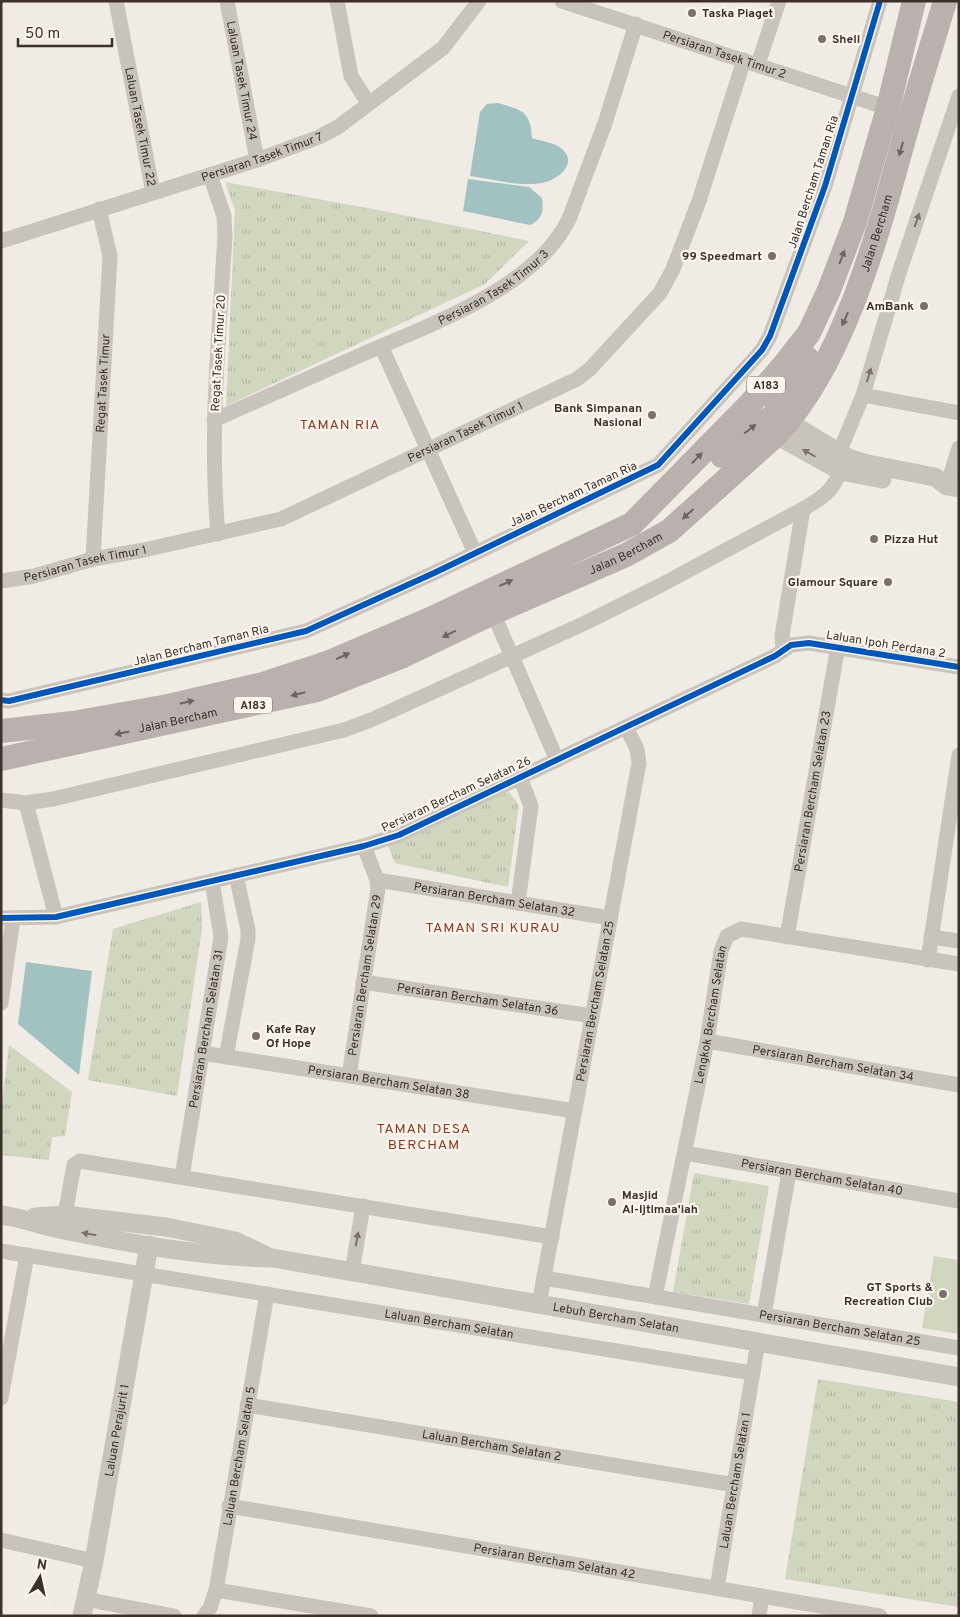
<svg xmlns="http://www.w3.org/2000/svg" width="960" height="1617" viewBox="0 0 960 1617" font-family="Overpass,sans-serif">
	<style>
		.grass { fill: url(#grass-tufts) }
		.pitch { fill: #d1d6bf }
		.water { fill: #a1c2c1 }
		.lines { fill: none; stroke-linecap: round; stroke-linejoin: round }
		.minor { stroke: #c9c3be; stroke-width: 15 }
		.tertiary { stroke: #c9c3be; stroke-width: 19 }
		.primary { stroke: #b8b1ad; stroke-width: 24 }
		.cycleway-casing { stroke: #fbf5ee; stroke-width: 9 }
		.cycleway { stroke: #0057b8; stroke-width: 6 }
		.oneway { fill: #6d645f }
		.oneway2 { fill: #7b726d }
		.poi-dot { fill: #7a716c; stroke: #fbf5ee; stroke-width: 2 }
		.labels { text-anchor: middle; stroke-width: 4.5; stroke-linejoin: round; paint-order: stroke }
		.shield { fill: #fbf5ee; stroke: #756b66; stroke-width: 1 }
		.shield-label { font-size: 11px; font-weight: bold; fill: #3b302b }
		.poi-label { font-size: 12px; font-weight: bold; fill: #3b302b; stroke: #fbf5ee; text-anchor: start }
		.street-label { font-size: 12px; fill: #3b302b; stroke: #fbf5ee }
		.neighbourhood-label { font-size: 14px; letter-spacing: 1px; fill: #8c3b22; stroke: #fbf5ee }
	</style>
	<defs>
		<pattern id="grass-tufts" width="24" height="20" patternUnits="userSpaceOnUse" patternTransform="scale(1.25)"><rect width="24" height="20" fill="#d1d6bf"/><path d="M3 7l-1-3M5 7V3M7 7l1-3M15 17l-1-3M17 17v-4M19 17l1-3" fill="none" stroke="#b4b8a4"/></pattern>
	</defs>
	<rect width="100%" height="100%" fill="#f0ebe5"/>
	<path class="grass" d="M225 182 378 210 529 241 485 284 226 406 235 211Z
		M509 792 519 805 508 887 395 863 384 835Z
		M201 902 202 929 177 1096 88 1080 113 929Z
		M9 1045 72 1092 65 1136 52 1137 49 1160 1 1155V1112Z
		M694 1173 769 1186 749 1304 673 1292Z
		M818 1379 959 1402V1607L785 1579Z"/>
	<path class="pitch" d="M934 1256 959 1260V1334L922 1328Z"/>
	<path class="water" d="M498 103C522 110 531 111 532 138 540 141 551 142 558 146 581 161 560 179 543 183 520 187 492 179 470 176L480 112 487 104Z
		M468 179 529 187 542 198C544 210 542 220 530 225L463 211Z
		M26 962 92 971 79 1075 18 1024Z"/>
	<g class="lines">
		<g class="minor">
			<path id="s1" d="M116 1 153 192"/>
			<path id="s2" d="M227 1 257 160"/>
			<path d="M337 1 351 76 368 103"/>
			<path id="s3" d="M562 1 888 108"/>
			<path d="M758 64 779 1"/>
			<path d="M210 175 224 216 225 236C219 335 209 434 218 534"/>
			<path id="s4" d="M1 241 257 160 319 137 338 127 443 48 479 1"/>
			<path d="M381 346 475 553"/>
			<path d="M863 395 959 413"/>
			<path id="s5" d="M214 420C264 398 314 376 363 354 429 325 536 288 569 219L605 123 636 24"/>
			<path d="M839 453 863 395 899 273 959 96"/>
			<path d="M947 486 959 448"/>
			<path id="s6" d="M93 559 110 256 99 209"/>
			<path id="s7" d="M1 581 34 576 93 559 144 550 281 519 577 379 590 369 660 293 673 269 699 201 744 60"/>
			<path d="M486 609 493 613 557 760"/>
			<path d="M783 648 782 636 803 509"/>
			<path d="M1 700 9 701 306 631 434 573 658 465 762 350 770 336 825 186 880 1"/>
			<path d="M1 800 26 803 53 799 344 730 371 720 585 623 661 585 803 509C831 493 832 489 847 461"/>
			<path d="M26 803 56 917"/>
			<path id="s8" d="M377 880 610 918"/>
			<path d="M518 903 531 806 520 777"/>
			<path d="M1 918 56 917 364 846 399 835 775 656 791 645 809 643 959 667"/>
			<path id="s9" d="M787 937 838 646"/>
			<path d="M931 937 959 941"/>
			<path d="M928 960 959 755"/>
			<path id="s10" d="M363 982 592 1016"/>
			<path d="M1 1003 13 918"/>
			<path id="s11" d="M707 1041 959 1085"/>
			<path id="s12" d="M202 1053 575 1111"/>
			<path d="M226 1057 248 939V930L236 875"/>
			<path id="s13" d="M349 1076 378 889 377 880 364 846"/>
			<path id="s14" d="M685 1153 959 1201"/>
			<path id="s15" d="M182 1177 221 937 212 881"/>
			<path d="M63 1226 74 1165 80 1161 552 1237"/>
			<path id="s16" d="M1 1251 752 1373"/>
			<path d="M352 1272 363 1206"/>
			<path id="s17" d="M544 1278 959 1348"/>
			<path id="s18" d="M655 1297 707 1041 721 951 727 936 741 929 959 964"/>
			<path id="s19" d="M539 1304 639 763 637 749 626 727"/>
			<path d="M764 1315 789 1172"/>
			<path d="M1 1398 27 1255"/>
			<path id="s20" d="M247 1405 735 1485"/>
			<path id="s21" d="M229 1506 880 1616"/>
			<path d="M1 1540 94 1561"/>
			<path id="s22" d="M717 1588 758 1342"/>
			<path d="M216 1590 371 1616"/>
			<path d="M85 1599 174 1616"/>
			<path id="s23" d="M204 1616 210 1608 216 1590 267 1294"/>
			<path d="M759 1616 762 1596"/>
		</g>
		<g class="tertiary">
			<path d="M788 422 848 458 868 464 935 477 947 486 959 488"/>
			<path d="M776 435 841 471 882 479"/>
			<path id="s24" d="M1 1215C23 1218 43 1226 64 1230 133 1244 203 1257 273 1258L959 1377"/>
			<path d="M35 1217 65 1215 166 1227 235 1241 265 1255"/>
			<path id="s25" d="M82 1616 94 1561 149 1245"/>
		</g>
		<g class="primary">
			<path d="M776 433C768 405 793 380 807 358"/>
			<path d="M722 456C740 437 760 410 788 422"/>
			<path d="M1 731 73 723 168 706 263 684 327 663 430 619 632 524 750 404 784 365 809 333 829 290 855 222 888 108 914 1"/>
			<path id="s26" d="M1 759 317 690 403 656 493 613 626 555 669 531 776 435C846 361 879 228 906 132 918 88 932 45 945 1"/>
		</g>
		<g class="cycleway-casing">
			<path id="cycleway" d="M1 700 9 701 306 631 434 573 658 465 762 350 770 336 825 186 880 1
				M1 918 56 917 364 846 399 835 775 656 791 645 809 643 959 667"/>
		</g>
		<use href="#cycleway" class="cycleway"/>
	</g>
	<defs><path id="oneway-solid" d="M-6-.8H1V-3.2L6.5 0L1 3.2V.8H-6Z" transform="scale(1.25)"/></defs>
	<g class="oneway">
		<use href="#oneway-solid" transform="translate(901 149) rotate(106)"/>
		<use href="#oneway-solid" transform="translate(842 257) rotate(-69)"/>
		<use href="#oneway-solid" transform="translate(845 319) rotate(114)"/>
		<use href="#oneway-solid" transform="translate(750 429) rotate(-37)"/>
		<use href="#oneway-solid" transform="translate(697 458) rotate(-46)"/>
		<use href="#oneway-solid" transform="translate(688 514) rotate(138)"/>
		<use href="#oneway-solid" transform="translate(506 583) rotate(-25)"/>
		<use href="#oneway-solid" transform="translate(449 634) rotate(154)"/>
		<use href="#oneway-solid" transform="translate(343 656) rotate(-24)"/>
		<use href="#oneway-solid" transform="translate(298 694) rotate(166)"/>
		<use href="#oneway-solid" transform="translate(187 702) rotate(-13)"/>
		<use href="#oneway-solid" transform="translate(122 733) rotate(168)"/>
	</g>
	<g class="oneway2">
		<use href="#oneway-solid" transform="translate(917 220) rotate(-71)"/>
		<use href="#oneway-solid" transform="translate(869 375) rotate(-73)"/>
		<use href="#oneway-solid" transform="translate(809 453) rotate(-150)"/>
		<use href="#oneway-solid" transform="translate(89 1234) rotate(-170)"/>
		<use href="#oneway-solid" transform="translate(357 1239) rotate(-80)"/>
	</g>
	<g class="poi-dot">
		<circle cx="692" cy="13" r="5"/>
		<circle cx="822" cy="39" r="5"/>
		<circle cx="772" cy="256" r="5"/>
		<circle cx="924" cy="306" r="5"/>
		<circle cx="652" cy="415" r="5"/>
		<circle cx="874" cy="539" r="5"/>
		<circle cx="888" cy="582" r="5"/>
		<circle cx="256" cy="1036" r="5"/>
		<circle cx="612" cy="1202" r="5"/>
		<circle cx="943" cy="1294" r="5"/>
	</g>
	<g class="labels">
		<g class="shield">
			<rect x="747" y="376.5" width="38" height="17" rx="4"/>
			<rect x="234" y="696.5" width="38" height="17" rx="4"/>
		</g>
		<g class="shield-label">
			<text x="766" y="389">A183</text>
			<text x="253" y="709">A183</text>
		</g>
		<g class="poi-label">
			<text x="702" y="17">Taska Piaget</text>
			<text x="832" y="43">Shell</text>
			<text x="762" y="260" text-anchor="end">99 Speedmart</text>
			<text x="914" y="310" text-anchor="end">AmBank</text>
			<text x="642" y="412" text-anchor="end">Bank Simpanan<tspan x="642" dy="14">Nasional</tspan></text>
			<text x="884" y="543">Pizza Hut</text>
			<text x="878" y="586" text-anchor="end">Glamour Square</text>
			<text x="266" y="1033">Kafe Ray<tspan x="266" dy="14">Of Hope</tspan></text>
			<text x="622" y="1199">Masjid<tspan x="622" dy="14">Al-Ijtimaa'iah</tspan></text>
			<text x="933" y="1291" text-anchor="end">GT Sports &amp;<tspan x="933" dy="14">Recreation Club</tspan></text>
		</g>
		<g class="street-label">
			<text dy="4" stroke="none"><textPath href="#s3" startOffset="171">Persiaran Tasek Timur 2</textPath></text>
			<text dy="4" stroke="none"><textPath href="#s2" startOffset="81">Laluan Tasek Timur 24</textPath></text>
			<text dy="4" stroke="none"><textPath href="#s1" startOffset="128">Laluan Tasek Timur 22</textPath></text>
			<text dy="4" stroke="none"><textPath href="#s4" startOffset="274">Persiaran Tasek Timur 7</textPath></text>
			<text transform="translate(813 182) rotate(-72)" y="4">Jalan Bercham Taman Ria</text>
			<text dy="4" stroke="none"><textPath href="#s26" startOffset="1081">Jalan Bercham</textPath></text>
			<text dy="4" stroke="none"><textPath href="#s5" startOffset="310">Persiaran Tasek Timur 3</textPath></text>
			<text transform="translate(218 353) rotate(-87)" y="4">Regat Tasek Timur 20</text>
			<text dy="4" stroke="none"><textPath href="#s6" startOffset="176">Regat Tasek Timur</textPath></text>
			<text dy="4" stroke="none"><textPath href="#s7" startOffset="491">Persiaran Tasek Timur 1</textPath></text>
			<text transform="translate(573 494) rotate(-25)" y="4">Jalan Bercham Taman Ria</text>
			<text dy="4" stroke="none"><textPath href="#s26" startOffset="661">Jalan Bercham</textPath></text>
			<text dy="4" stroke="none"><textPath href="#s7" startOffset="86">Persiaran Tasek Timur 1</textPath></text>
			<text transform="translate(886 644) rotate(9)" y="4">Laluan Ipoh Perdana 2</text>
			<text transform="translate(201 645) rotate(-14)" y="4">Jalan Bercham Taman Ria</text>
			<text dy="4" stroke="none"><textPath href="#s26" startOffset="181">Jalan Bercham</textPath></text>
			<text dy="4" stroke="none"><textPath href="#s9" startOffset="148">Persiaran Bercham Selatan 23</textPath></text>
			<text transform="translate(456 794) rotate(-25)" y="4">Persiaran Bercham Selatan 26</text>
			<text dy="4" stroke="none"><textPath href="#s8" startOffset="119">Persiaran Bercham Selatan 32</textPath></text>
			<text dy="4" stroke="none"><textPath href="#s13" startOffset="102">Persiaran Bercham Selatan 29</textPath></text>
			<text dy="4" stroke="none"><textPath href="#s10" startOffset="116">Persiaran Bercham Selatan 36</textPath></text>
			<text dy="4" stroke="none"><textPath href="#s19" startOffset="308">Persiaran Bercham Selatan 25</textPath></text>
			<text dy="4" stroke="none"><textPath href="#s18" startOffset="288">Lengkok Bercham Selatan</textPath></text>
			<text dy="4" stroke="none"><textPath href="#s15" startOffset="150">Persiaran Bercham Selatan 31</textPath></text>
			<text dy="4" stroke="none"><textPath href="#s11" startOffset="128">Persiaran Bercham Selatan 34</textPath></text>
			<text dy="4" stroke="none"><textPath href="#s12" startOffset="189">Persiaran Bercham Selatan 38</textPath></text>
			<text dy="4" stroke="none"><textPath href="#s14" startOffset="139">Persiaran Bercham Selatan 40</textPath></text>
			<text dy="4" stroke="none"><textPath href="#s24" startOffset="624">Lebuh Bercham Selatan</textPath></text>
			<text dy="4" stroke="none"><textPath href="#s16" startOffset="454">Laluan Bercham Selatan</textPath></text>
			<text dy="4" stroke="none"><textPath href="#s17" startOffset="300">Persiaran Bercham Selatan 25</textPath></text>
			<text dy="4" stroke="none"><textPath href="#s25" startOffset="189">Laluan Perajurit 1</textPath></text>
			<text dy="4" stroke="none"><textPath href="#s20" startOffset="248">Laluan Bercham Selatan 2</textPath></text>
			<text dy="4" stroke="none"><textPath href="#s23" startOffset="165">Laluan Bercham Selatan 5</textPath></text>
			<text dy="4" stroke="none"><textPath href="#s22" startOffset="109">Laluan Bercham Selatan 1</textPath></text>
			<text dy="4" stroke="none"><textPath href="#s21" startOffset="330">Persiaran Bercham Selatan 42</textPath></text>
		</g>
		<g class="neighbourhood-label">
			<text x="340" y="429">TAMAN RIA</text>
			<text x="493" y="932">TAMAN SRI KURAU</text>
			<text x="424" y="1133">TAMAN DESA<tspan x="424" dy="16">BERCHAM</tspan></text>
		</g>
	</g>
	<rect width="960" height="1617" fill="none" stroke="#3b302b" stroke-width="5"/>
	<g transform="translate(40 1577) rotate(9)" stroke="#fbf5ee" stroke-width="4" paint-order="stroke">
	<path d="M0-4L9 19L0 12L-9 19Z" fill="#3b302b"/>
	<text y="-8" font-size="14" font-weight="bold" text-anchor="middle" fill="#3b302b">N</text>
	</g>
	<path d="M18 38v8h94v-8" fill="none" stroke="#3b302b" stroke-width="2.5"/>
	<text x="25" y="38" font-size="15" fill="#3b302b" stroke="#fbf5ee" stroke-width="4" paint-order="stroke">50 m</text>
</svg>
